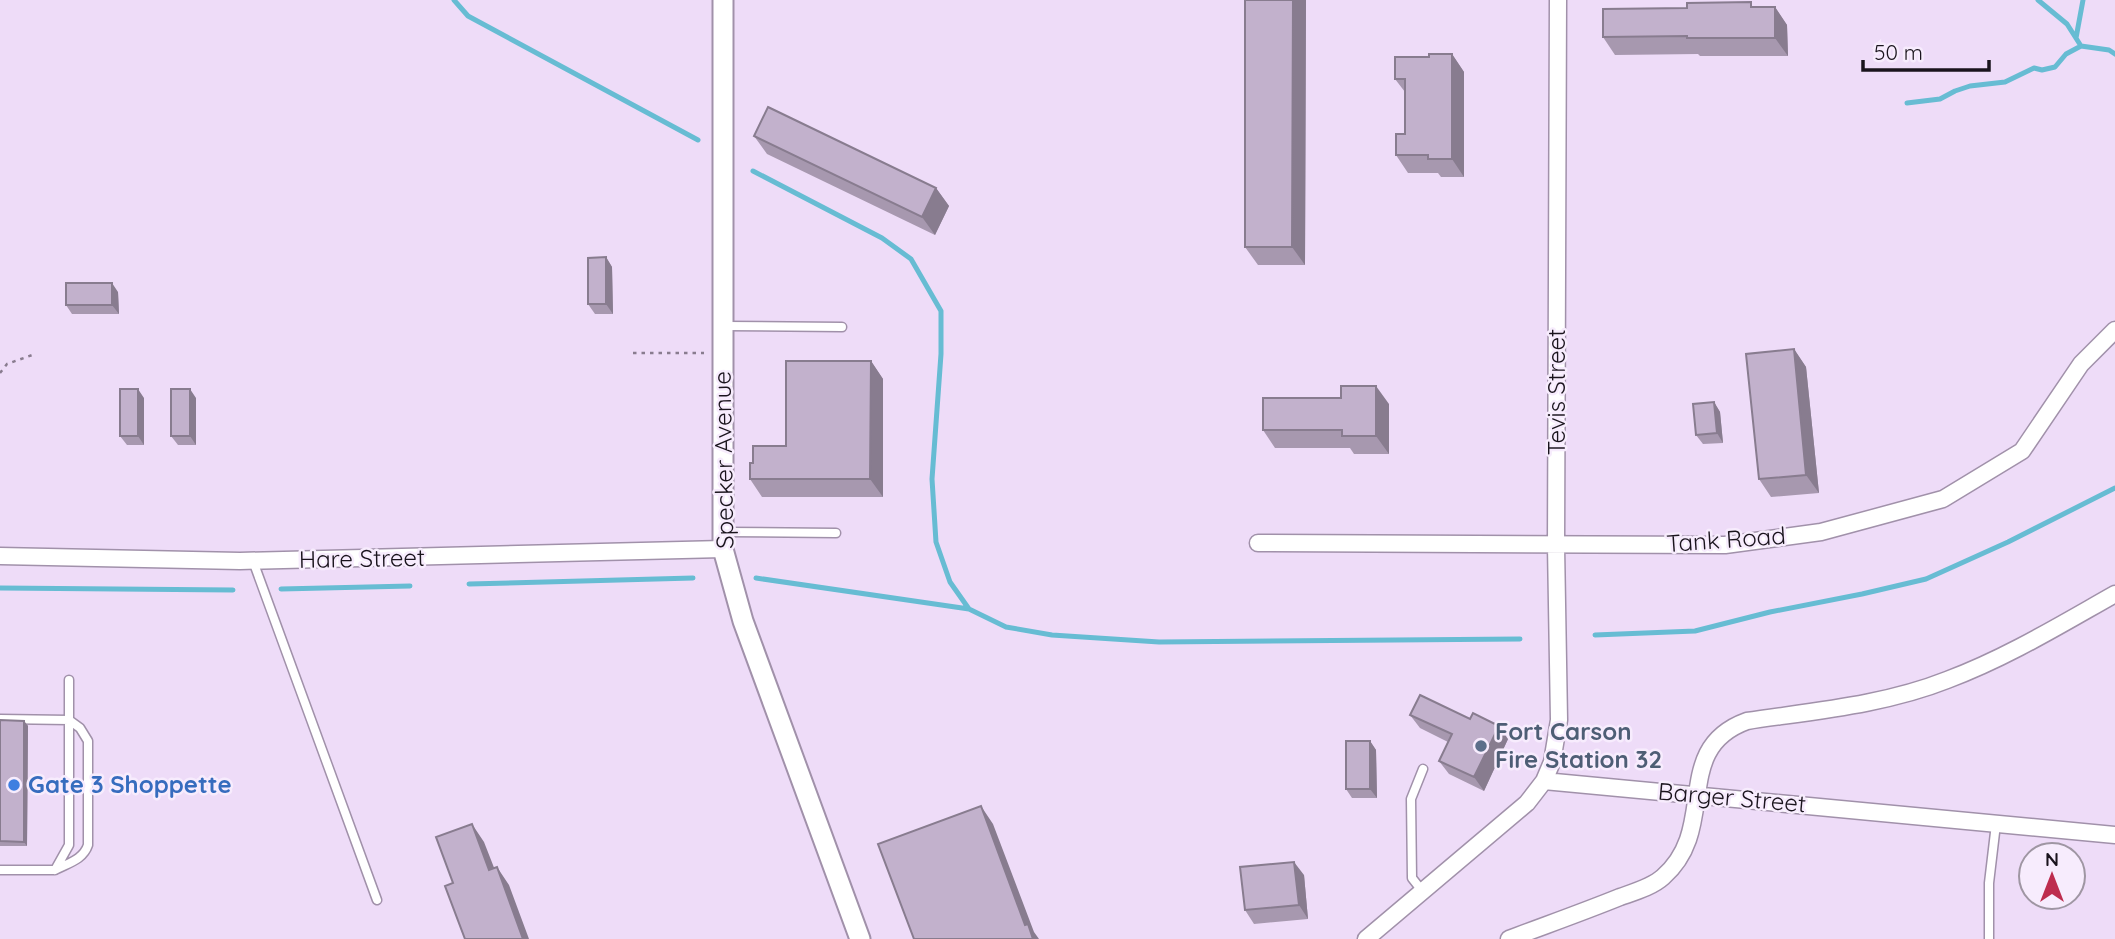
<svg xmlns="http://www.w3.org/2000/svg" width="2115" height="939" viewBox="0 0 2115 939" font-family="Quicksand,sans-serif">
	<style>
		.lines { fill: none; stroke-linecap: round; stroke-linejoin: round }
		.stream { stroke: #67bcd3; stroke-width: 5 }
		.service-casing { stroke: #a191aa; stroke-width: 11 }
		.minor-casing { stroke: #a191aa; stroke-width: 19 }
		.tertiary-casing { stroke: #a191aa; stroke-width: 23 }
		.path { stroke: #897c8f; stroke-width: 2.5; stroke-dasharray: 3.5 5; stroke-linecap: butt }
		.service { stroke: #fff; stroke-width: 8 }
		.minor { stroke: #fff; stroke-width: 16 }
		.tertiary { stroke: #fff; stroke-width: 19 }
		.wall { fill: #a798af }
		.shaded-wall { fill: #887c8f }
		.building { fill: #c2b1cc; stroke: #887c8f; stroke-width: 2 }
		.service-dot { fill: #5c6f8a; stroke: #f7ecfd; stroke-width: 2.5 }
		.shop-dot { fill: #3f7fe0; stroke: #f7ecfd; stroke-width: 2.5 }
		.labels { text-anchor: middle; stroke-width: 5; stroke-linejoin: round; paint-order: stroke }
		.street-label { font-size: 24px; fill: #1a141d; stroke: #f7ecfd }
		.service-label { font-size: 24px; font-weight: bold; fill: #4e5e75; stroke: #f7ecfd; text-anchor: start }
		.shop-label { font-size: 24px; font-weight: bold; fill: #366cbe; stroke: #f7ecfd; text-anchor: start }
	</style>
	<rect width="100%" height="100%" fill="#eedcf8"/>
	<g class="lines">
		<path class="stream" d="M454 0 468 16 698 140
			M2038 0 2067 24 2081 46 2109 50 2115 54
			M2076 38 2083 0
			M1907 103 1940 99 1955 91 1970 86 2005 82 2034 68 2042 70 2055 67 2066 54 2081 46
			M753 171 882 238 911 259 941 311V354L932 479 936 542 950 582 969 609 1006 627 1052 635 1159 642 1520 639
			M756 578 969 609
			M469 584 693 578
			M0 588 233 590
			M281 589 410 586
			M1595 635 1695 631 1770 612 1862 594 1926 579 2008 542 2115 488"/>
		<g class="service-casing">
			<path id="service" d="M725 326 842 327
				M724 532 836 533
				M253 561 377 900
				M0 719 69 720 80 728 88 741V845C83 860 68 863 55 870
				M0 870H55L69 845V680
				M1423 892 1412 878 1411 799 1423 769
				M1989 939V883L1996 824"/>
		</g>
		<g class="minor-casing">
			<path id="minor" d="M1258 543 1725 545 1821 532 1943 499 2022 451 2081 364 2115 330
				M0 556 240 561 723 549
				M1544 781 1552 762 1559 720 1556 546 1558 0
				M1366 939 1527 803 1544 781 2115 835
				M1509 939C1546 925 1583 912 1620 897 1634 892 1652 887 1663 877 1720 827 1670 749 1747 721 1813 711 1884 705 1947 680 2006 658 2060 625 2115 594"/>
		</g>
		<g class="tertiary-casing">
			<path id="tertiary" d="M723 0V549L743 621 860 939"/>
		</g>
		<path class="path" d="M633 353H704
			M0 373 7 364 35 354"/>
		<use href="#service" class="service"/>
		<use href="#minor" class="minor"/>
		<use href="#tertiary" class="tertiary"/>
	</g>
	<path class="wall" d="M1245 0H1306L1305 265H1258L1245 247Z
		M1754 7H1775L1787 25 1788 56H1700L1698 54 1615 55 1603 37Z
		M1452 54 1464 72V177H1441L1438 173H1408L1396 155 1405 134V92L1395 79 1429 57Z
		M754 136 936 188 949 206 935 235 767 154Z
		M606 257 612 267 613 314H595L588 304Z
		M118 292 119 314H72L66 305Z
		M1794 349 1806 367 1819 493 1771 497 1759 479Z
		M871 361 883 379V497H762L750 479 753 463 786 446Z
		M144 398V445H127L120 436Z
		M196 398V445H178L171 436Z
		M1714 402 1720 412 1723 443 1703 444 1696 435Z
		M1389 404V454H1354L1350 448H1275L1263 430Z
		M1410 715 1508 739 1484 791 1449 774 1439 761 1448 742 1420 728Z
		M0 720 24 721 28 726 27 846H0Z
		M1370 741 1376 750 1377 798H1352L1346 789Z
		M1304 875 1308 919 1254 924 1245 910Z"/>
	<path class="shaded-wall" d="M1293 0H1306L1305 265 1292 247Z
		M1775 7 1787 25 1788 56 1775 38Z
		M1452 54 1464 72V177L1452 159Z
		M936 188 949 206 935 235 922 217Z
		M606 257 612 267 613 314 606 304Z
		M112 283 118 292 119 314 112 305Z
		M1794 349 1806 367 1819 493 1806 475Z
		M871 361 883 379V497L870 479Z
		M1376 386 1389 404V454L1376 436Z
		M138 389 144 398V445L138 436Z
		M190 389 196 398V445L190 436Z
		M1714 402 1720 412 1723 443 1717 433Z
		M24 721 28 726 27 846 24 842Z
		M1499 726 1508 739 1484 791 1474 777Z
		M1370 741 1376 750 1377 798 1370 789Z
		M981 806 993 824 1034 932 1039 939H1033L1025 925Z
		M472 824 484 842 502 888 489 870Z
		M1294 862 1304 875 1308 919 1299 905Z
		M497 867 509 885 529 939H523Z"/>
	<path class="building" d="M1245 0H1293L1292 247H1245Z
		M1751 2V7H1775V38H1687V36L1603 37V9L1687 8V3Z
		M1429 54H1452V159H1428V155H1396V134H1405V79H1395V57H1429Z
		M768 107 936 188 922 217 754 136Z
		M606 257V304H588V258Z
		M66 283H112V305H66Z
		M1794 349 1806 475 1759 479 1746 354Z
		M786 361H871L870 479H750V463H753V446H786Z
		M1341 386H1376V436H1342V430H1263V398H1341Z
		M120 389H138V436H120Z
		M171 389H190V436H171Z
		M1714 402 1717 433 1696 435 1693 404Z
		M1420 695 1470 719 1473 713 1499 726 1474 777 1439 761 1452 734 1410 715Z
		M0 720 24 721V842L0 841Z
		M1346 741H1370V789H1346Z
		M981 806 1025 925 1028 924 1033 939H914L878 844Z
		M472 824 489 870 497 867 523 939H465L445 886 453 883 436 837Z
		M1294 862 1299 905 1245 910 1240 867Z"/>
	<circle class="service-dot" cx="1481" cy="746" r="7"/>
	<circle class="shop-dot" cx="14" cy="785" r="7"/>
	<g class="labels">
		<g class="street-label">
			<text transform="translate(1557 392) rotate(-90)" y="8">Tevis Street</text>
			<text transform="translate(724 460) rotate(-91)" y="8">Specker Avenue</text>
			<text transform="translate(1726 540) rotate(-4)" y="8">Tank Road</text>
			<text transform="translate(362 559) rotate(-1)" y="8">Hare Street</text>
			<text transform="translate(1732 798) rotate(5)" y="8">Barger Street</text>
		</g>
		<g class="service-label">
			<text x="1495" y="740">Fort Carson<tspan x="1495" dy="28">Fire Station 32</tspan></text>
		</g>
		<g class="shop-label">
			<text x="28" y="793">Gate 3 Shoppette</text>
		</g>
	</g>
	<g transform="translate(2052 876)"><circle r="33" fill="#f7ecfd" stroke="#9f96a3" stroke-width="2"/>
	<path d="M0-5L12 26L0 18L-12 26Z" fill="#bd2c4e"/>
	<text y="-10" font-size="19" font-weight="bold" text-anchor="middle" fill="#1a141d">N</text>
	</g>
	<path d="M1863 60v10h126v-10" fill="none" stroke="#1a141d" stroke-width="3.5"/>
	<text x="1874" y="60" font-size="21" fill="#1a141d" stroke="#f7ecfd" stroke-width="5" paint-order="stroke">50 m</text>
</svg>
